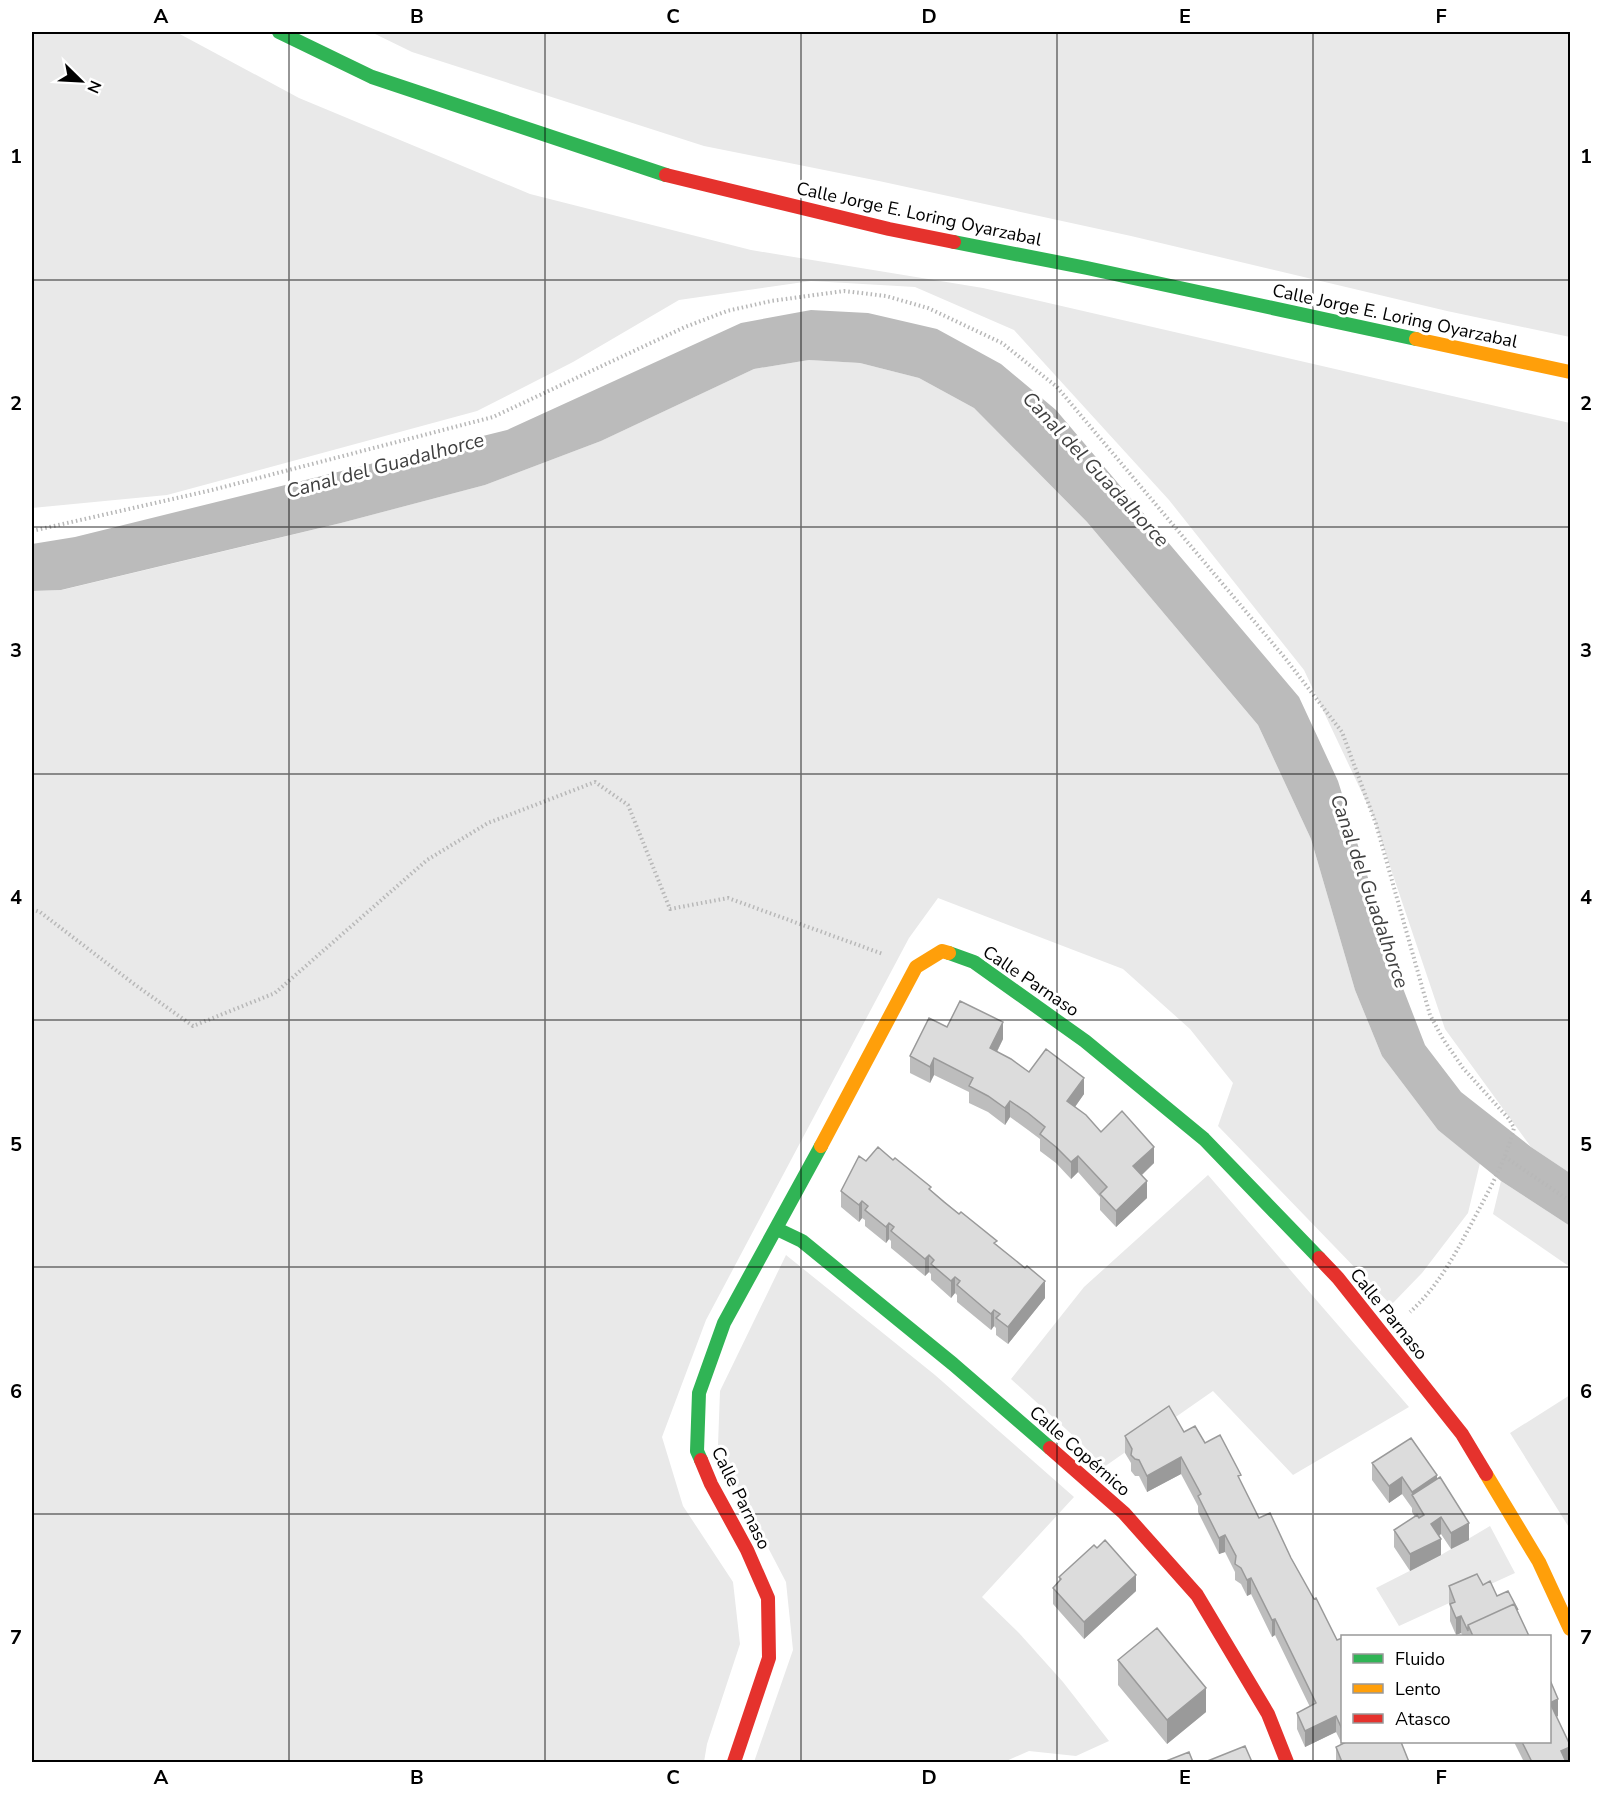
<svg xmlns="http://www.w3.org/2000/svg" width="1602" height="1794" viewBox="0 0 1602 1794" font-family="'Nunito Sans',sans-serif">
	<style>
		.green { fill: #e9e9e9 }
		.water { fill: #bbb }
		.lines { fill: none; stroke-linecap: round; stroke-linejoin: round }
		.path { stroke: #b8b8b8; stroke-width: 4; stroke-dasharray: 1.5 3; stroke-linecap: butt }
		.fast { stroke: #30b455; stroke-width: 14 }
		.slow { stroke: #ff9f0a; stroke-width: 14 }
		.jam { stroke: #e5322d; stroke-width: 14 }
		.wall { fill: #bdbdbd }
		.shaded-wall { fill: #9a9a9a }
		.building { fill: #dcdcdc; stroke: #9a9a9a; stroke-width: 1.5 }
		.grid { fill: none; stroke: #000; stroke-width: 1.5; stroke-opacity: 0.55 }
		.labels { text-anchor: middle; stroke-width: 6; stroke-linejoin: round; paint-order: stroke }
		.street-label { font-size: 18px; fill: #000; stroke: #fff }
		.water-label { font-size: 20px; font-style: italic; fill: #3f3f3f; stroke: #fff }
		.neatline { fill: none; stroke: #000; stroke-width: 2 }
		.grid-label { font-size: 20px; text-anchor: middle; font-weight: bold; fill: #000 }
	</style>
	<rect width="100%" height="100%" fill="#fff"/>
	<path class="green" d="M32 32H176L299 98 530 194 751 250 983 288 1570 423V1173L1531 1147 1445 1029 1373 816 1304 670 1169 500 1014 330 915 287 811 281 679 300 573 362 477 411 167 495 32 508Z
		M371 32H1570V337L1447 311 1131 236 879 181 704 146 412 52Z
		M809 360 860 363 919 378 974 408 1087 522 1258 725 1311 839 1355 990 1382 1056 1438 1130 1480 1163 1468 1213 1422 1273 1391 1305 1218 1126 1233 1083 1190 1029 1123 969 938 898 909 938 706 1320 662 1437 683 1506 733 1582 740 1644 707 1744 704 1762H32V591L62 590 341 523 485 485 601 441 754 369Z
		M1208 1175 1409 1407 1293 1475 1213 1391 1104 1467 1079 1441 1011 1379 1084 1287Z
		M1501 1181 1570 1226V1267L1493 1214Z
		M786 1255 935 1375 1074 1497 982 1597 1019 1633 1063 1682 1109 1741 1076 1756 1029 1751 1004 1762H754L793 1650 786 1582 750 1513 718 1445 720 1391Z
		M1570 1395V1529L1510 1433Z
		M1490 1526 1515 1573 1399 1626 1376 1588 1441 1555Z"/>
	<path class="water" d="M811 310 868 313 937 329 1001 364 1056 410 1299 697 1338 781 1399 978 1425 1045 1461 1092 1531 1147 1570 1173V1226L1501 1181 1438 1130 1382 1056 1355 990 1311 839 1258 725 1087 522 974 408 919 378 860 363 809 360 754 369 601 441 485 485 341 523 61 590 32 591V544L75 537 507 430 741 323Z"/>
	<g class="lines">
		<path class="path" d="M32 531 212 490 493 417 685 327 727 311 771 301 844 291 886 296 928 308 1002 343 1057 387 1285 658 1342 732 1376 824 1430 1015 1443 1039 1463 1068 1509 1119 1514 1128C1506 1159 1492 1185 1477 1213 1458 1249 1440 1285 1410 1312
			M32 909 40 912 134 984 193 1026 275 993 427 860 488 823 595 782 628 805 670 909 728 898 883 954
			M1505 1157 1570 1201"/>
		<path class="fast" d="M279 32 372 77 666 175
			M954 242 1087 268 1416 339
			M949 953 974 962 1085 1041 1204 1139 1319 1258
			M777 1229 802 1241 953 1364 1050 1448
			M701 1460 697 1451 699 1393 724 1323 821 1146"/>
		<path class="slow" d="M1416 339 1570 372
			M821 1146 916 967 942 951 949 953
			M1486 1474 1539 1562 1570 1629"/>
		<path class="jam" d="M666 175 889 229 954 242
			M1319 1258 1338 1278 1462 1434 1486 1474
			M1050 1448 1124 1513 1197 1595 1268 1714 1287 1762
			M701 1460 711 1484 747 1550 768 1598 769 1658 734 1762"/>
	</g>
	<path class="wall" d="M1003 1039 997 1052 1029 1072 1084 1094 1075 1107 1101 1132 1154 1163 1142 1175 1147 1198 1116 1227 1100 1210V1197L1078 1172 1071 1179 1056 1163 1040 1151V1139L1028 1130 1010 1117 1005 1125 988 1112 969 1103V1092L934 1075 930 1083 910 1073V1056Z
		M866 1161 931 1190 997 1245 1045 1298 1008 1344 996 1335V1328L994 1326 991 1330 957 1302V1295L955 1293 951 1298 931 1280V1274L929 1272 925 1276 891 1248V1241L889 1239 886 1243 865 1226V1220L862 1218 859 1222 841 1207V1191Z
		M1184 1432 1205 1443 1241 1483 1259 1518 1291 1558 1337 1640 1342 1638V1742H1401L1409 1762H1336V1747L1342 1744 1336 1732 1305 1747 1297 1729V1713L1310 1707 1275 1635 1272 1637 1251 1594 1247 1596 1241 1584 1235 1580V1572L1225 1552 1219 1554 1198 1512V1506L1181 1474 1147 1492 1139 1476H1135L1131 1471V1463L1125 1453V1436Z
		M1372 1463 1437 1479 1469 1540 1451 1549 1441 1534 1439 1536 1441 1555 1410 1571 1394 1547V1530L1415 1517 1412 1512V1508L1402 1494 1389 1503 1372 1480Z
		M1059 1577 1136 1591 1084 1639 1053 1604V1588L1059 1582Z
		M1483 1585 1518 1612 1529 1636H1463L1461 1633 1456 1635 1450 1621V1607L1449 1603V1586Z
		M1118 1660 1206 1712 1167 1744 1118 1685Z
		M1550 1680 1558 1716 1556 1717 1570 1762H1524L1514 1742H1550Z"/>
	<path class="shaded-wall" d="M1003 1022V1039L990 1065V1048Z
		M934 1058V1075L930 1083V1067Z
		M1084 1078V1094L1067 1118V1101Z
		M1010 1101V1117L1005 1125V1108Z
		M1154 1147V1163L1133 1183V1166Z
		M1078 1156V1172L1071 1179V1162Z
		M1147 1181V1198L1116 1227V1211Z
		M862 1201V1218L859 1222V1205Z
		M889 1223V1239L886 1243V1227Z
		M929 1255V1272L925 1276V1259Z
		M955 1277V1293L951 1298V1281Z
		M1045 1281V1298L1008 1344V1327Z
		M994 1310V1326L991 1330V1314Z
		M1181 1457V1474L1147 1492V1476Z
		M1437 1475V1492L1412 1496V1492Z
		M1402 1477V1494L1389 1503V1486Z
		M1441 1517V1534L1431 1540V1524Z
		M1469 1523V1540L1451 1549V1533Z
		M1225 1535V1552L1219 1554V1538Z
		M1441 1539V1555L1410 1571V1554Z
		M1136 1575V1591L1084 1639V1622Z
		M1251 1578V1594L1247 1596V1580Z
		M1461 1616V1633L1456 1635V1618Z
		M1275 1619V1635L1272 1637V1620Z
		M1206 1688V1712L1167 1744V1720Z
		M1558 1699V1716L1550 1720V1703Z
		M1336 1716V1732L1305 1747V1731Z
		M1570 1747V1762H1561V1751Z"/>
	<path class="building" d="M960 1001 1003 1022 990 1048 1011 1059 1029 1072 1046 1049 1084 1078 1067 1101 1086 1115 1101 1132 1122 1111 1154 1147 1133 1166 1147 1181 1116 1211 1100 1194 1107 1187 1078 1156 1071 1162 1056 1147 1040 1134 1045 1127 1028 1113 1010 1101 1005 1108 988 1096 969 1086 973 1078 934 1058 930 1067 910 1056 929 1018 947 1027Z
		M878 1147 893 1160 895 1158 931 1187 929 1189 944 1202 959 1214 961 1212 997 1241 994 1243 1025 1268 1027 1266 1045 1281 1008 1327 996 1318 1000 1314 994 1310 991 1314 957 1285 960 1281 955 1277 951 1281 931 1264 934 1260 929 1255 925 1259 891 1231 894 1227 889 1223 886 1227 865 1210 868 1206 862 1201 859 1205 841 1191 859 1156 866 1161Z
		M1169 1406 1184 1432 1195 1426 1205 1443 1220 1435 1241 1475 1238 1476 1259 1518 1270 1513 1291 1558 1314 1599 1316 1598 1337 1640 1342 1638V1729L1336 1716 1305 1731 1297 1713 1316 1703 1275 1619 1272 1620 1251 1578 1247 1580 1241 1568 1235 1564 1236 1556 1225 1535 1219 1538 1198 1496 1201 1494 1181 1457 1147 1476 1139 1460 1135 1459 1131 1455 1132 1449 1125 1436Z
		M1411 1438 1437 1475 1412 1492 1402 1477 1389 1486 1372 1463Z
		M1440 1477 1469 1523 1451 1533 1441 1517 1431 1524 1441 1539 1410 1554 1394 1530 1417 1515 1419 1518 1424 1515 1412 1495Z
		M1105 1540 1136 1575 1084 1622 1053 1588 1061 1579 1059 1577 1094 1545 1097 1548Z
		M1477 1574 1483 1585 1490 1581 1497 1596 1508 1591 1518 1610 1514 1604 1468 1625V1631L1461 1616 1456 1618 1450 1604 1455 1602 1449 1586Z
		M1514 1604 1529 1636H1473L1468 1625Z
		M1157 1628 1206 1688 1167 1720 1118 1660Z
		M1550 1680 1558 1699 1550 1703Z
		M1550 1703 1570 1745V1747L1561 1751 1566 1762H1532L1522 1742H1550Z
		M1346 1742H1401L1409 1762H1342L1336 1747Z
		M1245 1746 1252 1762H1205Z
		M1189 1752 1193 1762H1166V1761Z"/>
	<path class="grid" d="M289 32V1762M545 32V1762M801 32V1762M1057 32V1762M1313 32V1762M32 280H1570M32 527H1570M32 774H1570M32 1020H1570M32 1267H1570M32 1514H1570"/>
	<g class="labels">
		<g class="street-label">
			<text transform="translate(919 214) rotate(12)" y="6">Calle Jorge E. Loring Oyarzabal</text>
			<text transform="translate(1395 316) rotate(12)" y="6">Calle Jorge E. Loring Oyarzabal</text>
			<text transform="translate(1031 981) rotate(34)" y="6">Calle Parnaso</text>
			<text transform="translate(1389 1314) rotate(51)" y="6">Calle Parnaso</text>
			<text transform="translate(1080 1451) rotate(41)" y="6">Calle Copérnico</text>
			<text transform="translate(741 1498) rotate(64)" y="6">Calle Parnaso</text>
		</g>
		<g class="water-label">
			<text transform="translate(385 465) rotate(-15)" y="7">Canal del Guadalhorce</text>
			<text transform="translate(1096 469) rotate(47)" y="7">Canal del Guadalhorce</text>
			<text transform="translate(1370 891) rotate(71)" y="7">Canal del Guadalhorce</text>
		</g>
	</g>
	<rect width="1602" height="1794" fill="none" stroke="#ffffff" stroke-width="66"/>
	<rect x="1341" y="1635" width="210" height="108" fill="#ffffff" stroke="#999999" stroke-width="1.5"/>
	<rect x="1353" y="1654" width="30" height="9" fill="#30b455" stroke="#999999" stroke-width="1.5"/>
	<text x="1395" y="1665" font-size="18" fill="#000000">Fluido</text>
	<rect x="1353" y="1684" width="30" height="9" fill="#ff9f0a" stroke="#999999" stroke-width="1.5"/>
	<text x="1395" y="1695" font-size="18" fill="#000000">Lento</text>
	<rect x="1353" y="1714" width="30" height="9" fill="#e5322d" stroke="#999999" stroke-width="1.5"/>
	<text x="1395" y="1725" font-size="18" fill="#000000">Atasco</text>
	<g transform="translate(81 81) rotate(114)" stroke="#ffffff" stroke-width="4.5" paint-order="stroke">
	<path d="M0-4.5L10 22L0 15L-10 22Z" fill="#000000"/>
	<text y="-9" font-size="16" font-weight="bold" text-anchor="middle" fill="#000000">N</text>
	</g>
	<rect x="33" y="33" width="1536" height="1728" class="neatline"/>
	<g class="grid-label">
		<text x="161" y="23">A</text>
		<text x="417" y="23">B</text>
		<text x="673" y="23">C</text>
		<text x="929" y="23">D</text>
		<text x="1185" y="23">E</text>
		<text x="1441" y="23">F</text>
		<text x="16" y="163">1</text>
		<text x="1586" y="163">1</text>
		<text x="16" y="410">2</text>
		<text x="1586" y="410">2</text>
		<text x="16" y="657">3</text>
		<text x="1586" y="657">3</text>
		<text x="16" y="904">4</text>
		<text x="1586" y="904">4</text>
		<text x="16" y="1151">5</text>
		<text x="1586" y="1151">5</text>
		<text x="16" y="1398">6</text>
		<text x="1586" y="1398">6</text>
		<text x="16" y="1644">7</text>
		<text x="1586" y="1644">7</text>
		<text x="161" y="1784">A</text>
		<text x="417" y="1784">B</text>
		<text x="673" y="1784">C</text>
		<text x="929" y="1784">D</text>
		<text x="1185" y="1784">E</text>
		<text x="1441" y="1784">F</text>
	</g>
</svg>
